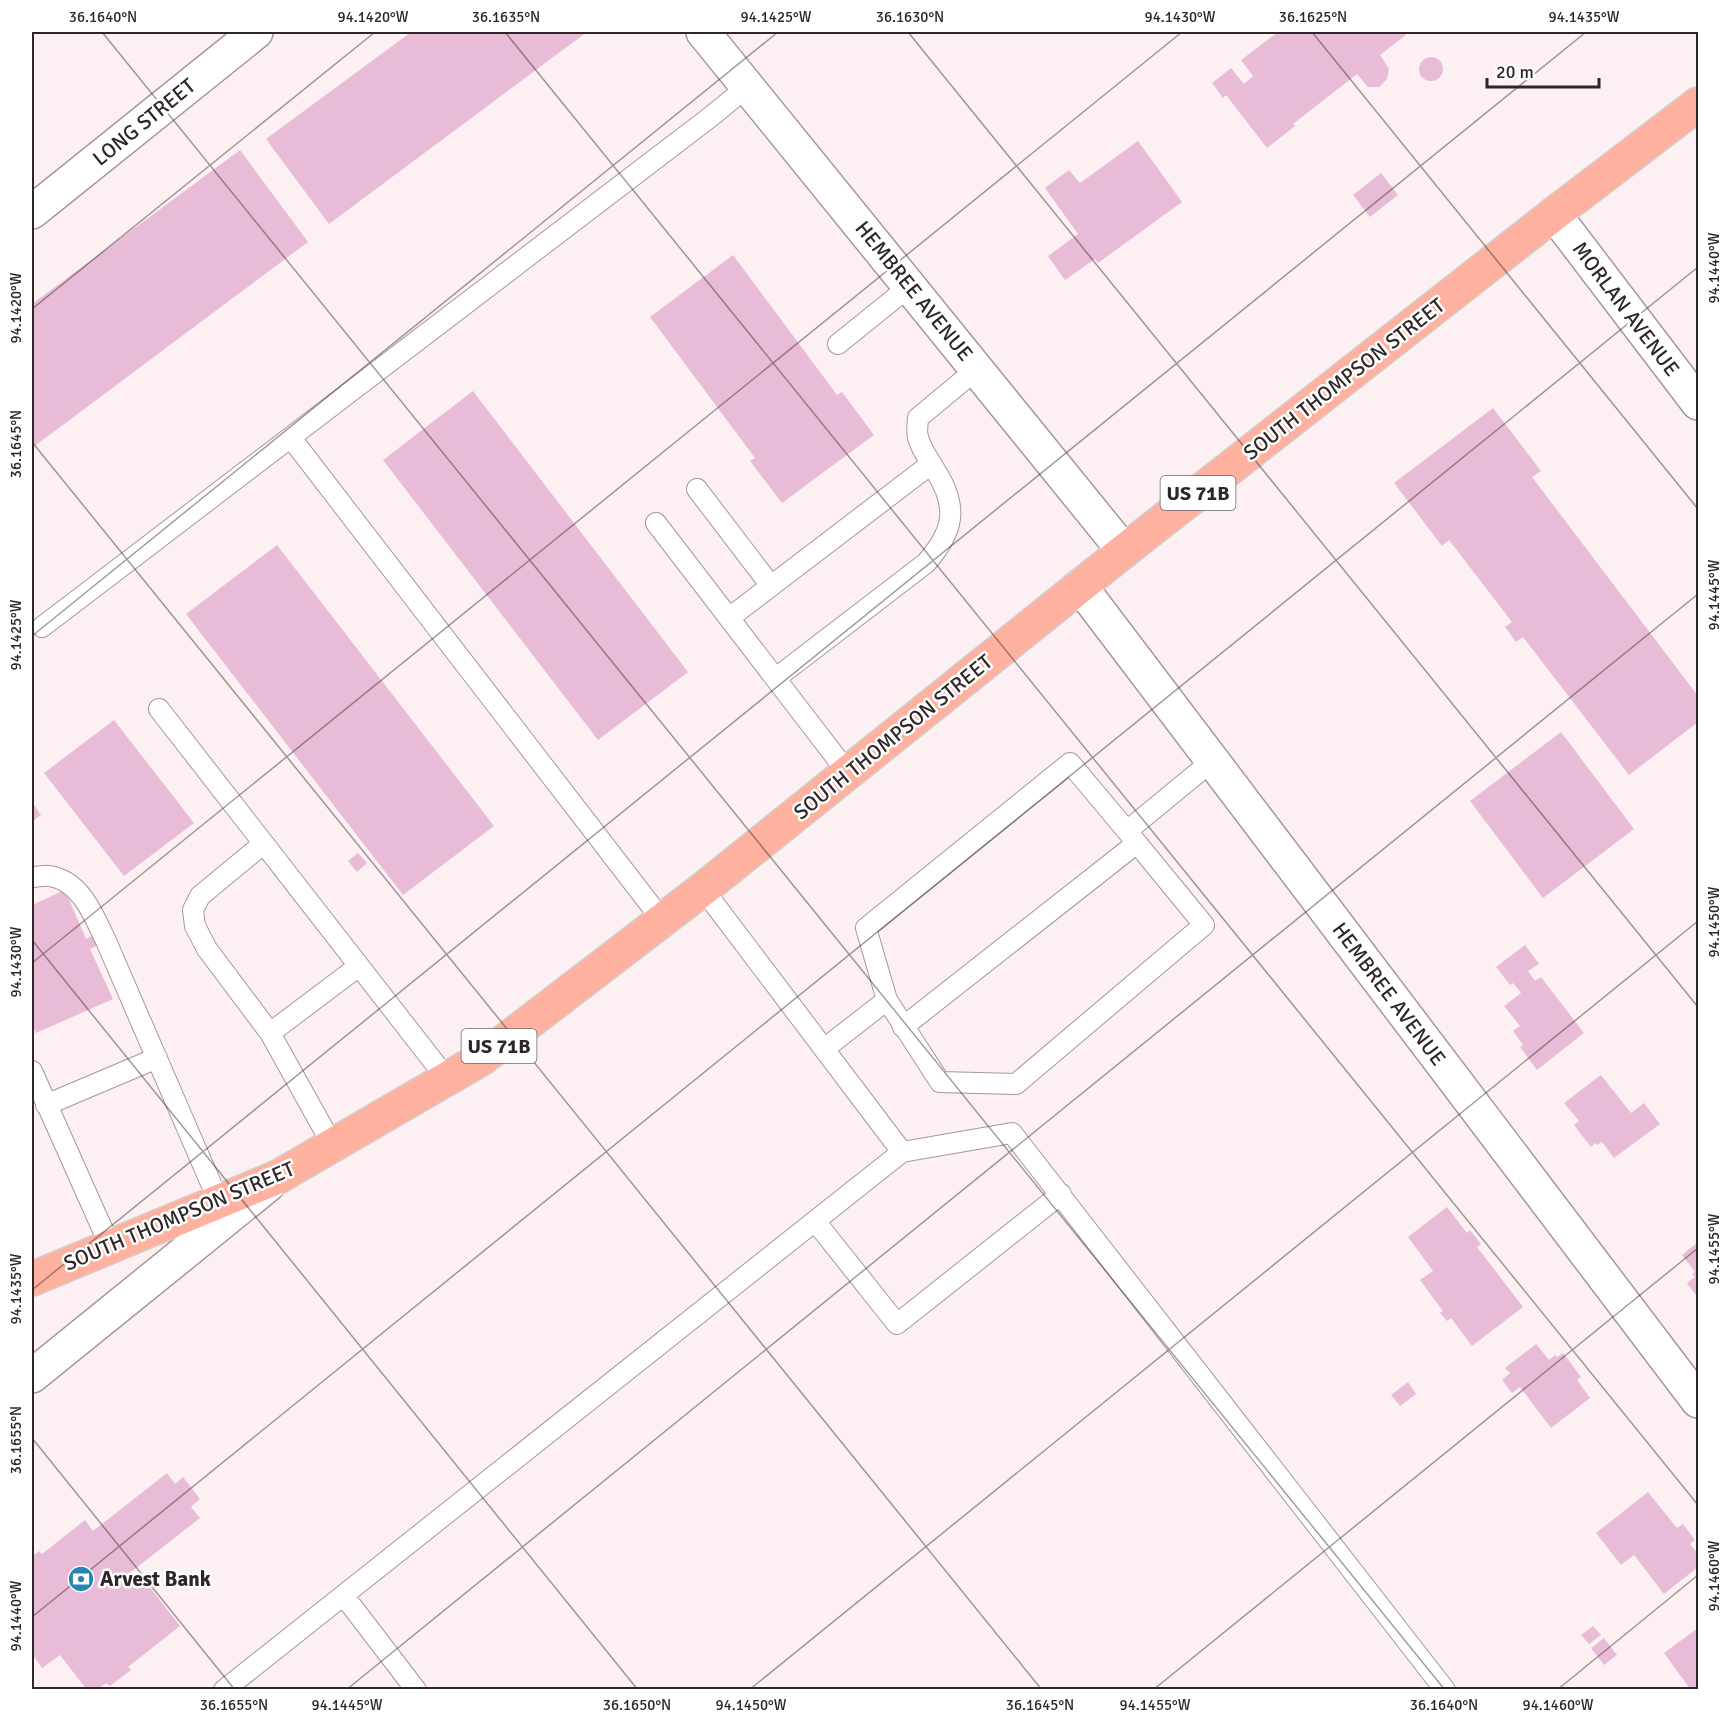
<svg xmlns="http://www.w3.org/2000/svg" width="1730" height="1721" viewBox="0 0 1730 1721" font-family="Signika,sans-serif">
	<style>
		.building { fill: #e8bcd7 }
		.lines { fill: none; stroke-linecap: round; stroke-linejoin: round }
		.lane-casing { stroke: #a99699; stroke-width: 22 }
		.street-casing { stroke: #a99699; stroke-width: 36 }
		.highway-casing { stroke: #d1cfcf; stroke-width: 36 }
		.lane { stroke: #fff; stroke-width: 20 }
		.street { stroke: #fff; stroke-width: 33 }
		.highway { stroke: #feb19f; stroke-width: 33 }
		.ticks { fill: none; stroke: #2e2627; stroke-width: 1.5; stroke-opacity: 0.45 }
		.labels { text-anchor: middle; stroke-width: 5; stroke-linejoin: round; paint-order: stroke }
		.shield { fill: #fff; stroke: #6d6768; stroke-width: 1.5 }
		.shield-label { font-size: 20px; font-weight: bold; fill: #2e2627 }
		.street-label { font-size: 21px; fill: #2e2627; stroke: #fff }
		.poi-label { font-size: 21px; font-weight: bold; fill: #2e2627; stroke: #fff; text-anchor: start }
		.neatline { fill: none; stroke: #2e2627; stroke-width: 2 }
		.ticks-label { font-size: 15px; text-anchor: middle; fill: #2e2627 }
	</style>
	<rect width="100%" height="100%" fill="#fdf0f2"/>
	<path class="building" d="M411 32H587L329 224 266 139Z
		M1278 32H1404L1406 35 1380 55 1389 69 1387 79 1379 87H1368L1357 74 1293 124 1295 126 1267 148 1226 95 1223 98 1212 83 1231 68 1244 84 1253 76 1241 60Z
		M1419 69a12 12 0 1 1 24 0a12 12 0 1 1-24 0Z
		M1138 141 1182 202 1098 263 1095 259 1065 280 1048 256 1078 234 1045 188 1069 170 1080 183Z
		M240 150 308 242 32 448V304Z
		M1381 173 1398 195 1370 217 1353 195Z
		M733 255 837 395 842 392 874 435 782 503 750 461 755 458 650 317Z
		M473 391 688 672 598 740 383 460Z
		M1493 408 1541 471 1532 477 1698 696V722L1629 775 1523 637 1516 642 1505 627 1512 622 1449 540 1442 546 1394 483Z
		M277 545 494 826 403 895 186 614Z
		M114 720 194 823 124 876 44 773Z
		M1561 732 1634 829 1543 898 1470 801Z
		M32 802 41 815 32 822Z
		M358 853 367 863 357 872 348 861Z
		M65 890 86 939 94 935 99 945 90 949 113 999 36 1033 32 1023V905Z
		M1525 945 1539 964 1528 971 1535 981 1541 977 1584 1033 1537 1070 1520 1047 1523 1045 1513 1031 1520 1026 1504 1006 1521 993 1513 983 1510 985 1496 967Z
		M1601 1075 1631 1113 1644 1103 1660 1124 1614 1158 1602 1142 1597 1145 1595 1143 1591 1147 1574 1125 1579 1121 1564 1103Z
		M1447 1207 1467 1233 1470 1230 1481 1244 1477 1247 1523 1307 1472 1346 1451 1318 1447 1321 1440 1313 1443 1311 1420 1280 1433 1271 1408 1237Z
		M1698 1242V1298L1687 1283 1695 1277 1692 1274 1695 1272 1682 1255Z
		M1536 1344 1549 1360 1555 1355 1557 1357 1563 1353 1581 1377 1577 1380 1590 1398 1551 1428 1520 1387 1512 1393 1502 1380 1510 1373 1505 1368Z
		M1408 1382 1416 1394 1400 1406 1391 1395Z
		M167 1473 175 1484 183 1477 200 1499 191 1507 200 1518 127 1575 133 1582 141 1576 180 1626 128 1667 131 1670 110 1686 106 1683 97 1690H87L60 1655 42 1668 32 1654V1557L39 1551 42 1554 85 1520 93 1531Z
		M1648 1492 1677 1528 1683 1524 1695 1540 1690 1544 1698 1554V1567L1664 1594 1634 1555 1621 1565 1596 1533Z
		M1593 1626 1601 1635 1589 1644 1581 1635Z
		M1698 1628V1690H1691L1664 1653Z
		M1604 1638 1617 1655 1604 1665 1591 1648Z"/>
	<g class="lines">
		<g class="lane-casing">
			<path id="lane" d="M838 344 910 286
				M291 438 662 920
				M697 489 771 586
				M656 523 848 773
				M729 618 931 464
				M42 627 709 118 747 87
				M776 678 926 563C954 531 959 507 935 470 929 459 921 450 918 437 916 431 918 424 918 418L977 369
				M159 709 447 1079
				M263 844 200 896 193 910 195 926 207 949 270 1033 333 1146
				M32 877C37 877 45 875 50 876 81 881 94 916 106 941L219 1202
				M703 889 902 1152
				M887 1000 866 928 1070 763 1127 831
				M903 1027 1137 843
				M270 1033 359 966
				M824 1049 887 1000 940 1082 1016 1084 1204 925 1127 831 1212 761
				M32 1071 110 1246
				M46 1105 157 1058
				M815 1221 897 1324 1061 1194
				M344 1596 416 1690
				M224 1690 902 1152 1012 1133 1445 1690"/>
		</g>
		<g class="street-casing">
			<path id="street" d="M703 32 1124 551
				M32 212 256 32
				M1554 214 1698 403
				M1080 586 1698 1401
				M32 1376 268 1185"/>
		</g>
		<g class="highway-casing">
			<path id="highway" d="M32 1279 278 1177 481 1059 703 889 1124 551 1554 214 1698 104"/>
		</g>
		<use href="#lane" class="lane"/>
		<use href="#street" class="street"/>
		<use href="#highway" class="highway"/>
	</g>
	<path class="ticks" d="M102 32 1445 1690M505 32 1698 1505M908 32 1698 1007M1312 32 1698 509M32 309 375 32M32 442 1042 1690M32 636 778 32M32 940 638 1690M32 963 1182 32M32 1290 1586 32M32 1438 235 1690M32 1617 1698 267M346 1690 1698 594M749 1690 1698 921M1153 1690 1698 1248M1557 1690 1698 1575"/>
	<defs>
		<g id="bank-disc" transform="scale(1.35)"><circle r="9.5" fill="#2785b2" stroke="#fff"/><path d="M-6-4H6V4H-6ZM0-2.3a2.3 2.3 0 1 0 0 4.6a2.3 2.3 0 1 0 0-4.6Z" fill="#fff"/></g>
	</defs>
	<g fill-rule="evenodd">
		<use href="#bank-disc" x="81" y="1579"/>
	</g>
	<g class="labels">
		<g class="shield">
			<rect x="1160.5" y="476" width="75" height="34" rx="4.5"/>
			<rect x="461.5" y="1029" width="75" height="34" rx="4.5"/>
		</g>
		<g class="shield-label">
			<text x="1198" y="500">US 71B</text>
			<text x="499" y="1053">US 71B</text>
		</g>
		<g class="street-label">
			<text transform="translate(144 122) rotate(-39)" y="7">LONG STREET</text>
			<text transform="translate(914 291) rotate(51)" y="7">HEMBREE AVENUE</text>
			<text transform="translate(1626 309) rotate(53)" y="7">MORLAN AVENUE</text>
			<text transform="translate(1344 379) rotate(-38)" y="7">SOUTH THOMPSON STREET</text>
			<text transform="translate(893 737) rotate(-39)" y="7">SOUTH THOMPSON STREET</text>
			<text transform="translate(1389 994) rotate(53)" y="7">HEMBREE AVENUE</text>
			<text transform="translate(179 1216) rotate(-23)" y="7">SOUTH THOMPSON STREET</text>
		</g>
		<g class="poi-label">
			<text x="100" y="1586">Arvest Bank</text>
		</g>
	</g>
	<rect width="1730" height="1721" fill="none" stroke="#ffffff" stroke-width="66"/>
	<path d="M1487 78v9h112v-9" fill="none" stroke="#2e2627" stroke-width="3"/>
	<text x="1496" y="78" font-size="18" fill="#2e2627" stroke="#ffffff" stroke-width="4.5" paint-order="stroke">20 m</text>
	<rect x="33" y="33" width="1664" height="1655" class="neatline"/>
	<g class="ticks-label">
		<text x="103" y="22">36.1640°N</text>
		<text x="373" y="22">94.1420°W</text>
		<text x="506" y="22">36.1635°N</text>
		<text x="776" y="22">94.1425°W</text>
		<text x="910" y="22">36.1630°N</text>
		<text x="1180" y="22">94.1430°W</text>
		<text x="1313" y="22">36.1625°N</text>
		<text x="1584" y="22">94.1435°W</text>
		<text transform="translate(1714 268) rotate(-90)" y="5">94.1440°W</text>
		<text transform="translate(16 308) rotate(-90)" y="5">94.1420°W</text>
		<text transform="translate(16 444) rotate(-90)" y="5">36.1645°N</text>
		<text transform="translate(1714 595) rotate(-90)" y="5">94.1445°W</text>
		<text transform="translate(16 635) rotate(-90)" y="5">94.1425°W</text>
		<text transform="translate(1714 922) rotate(-90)" y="5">94.1450°W</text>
		<text transform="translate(16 962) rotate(-90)" y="5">94.1430°W</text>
		<text transform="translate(1714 1249) rotate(-90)" y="5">94.1455°W</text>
		<text transform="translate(16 1289) rotate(-90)" y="5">94.1435°W</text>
		<text transform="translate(16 1440) rotate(-90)" y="5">36.1655°N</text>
		<text transform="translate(1714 1576) rotate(-90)" y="5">94.1460°W</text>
		<text transform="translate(16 1616) rotate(-90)" y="5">94.1440°W</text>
		<text x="234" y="1710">36.1655°N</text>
		<text x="347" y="1710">94.1445°W</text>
		<text x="637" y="1710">36.1650°N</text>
		<text x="751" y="1710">94.1450°W</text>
		<text x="1040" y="1710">36.1645°N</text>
		<text x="1155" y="1710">94.1455°W</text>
		<text x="1444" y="1710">36.1640°N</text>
		<text x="1558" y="1710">94.1460°W</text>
	</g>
</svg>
